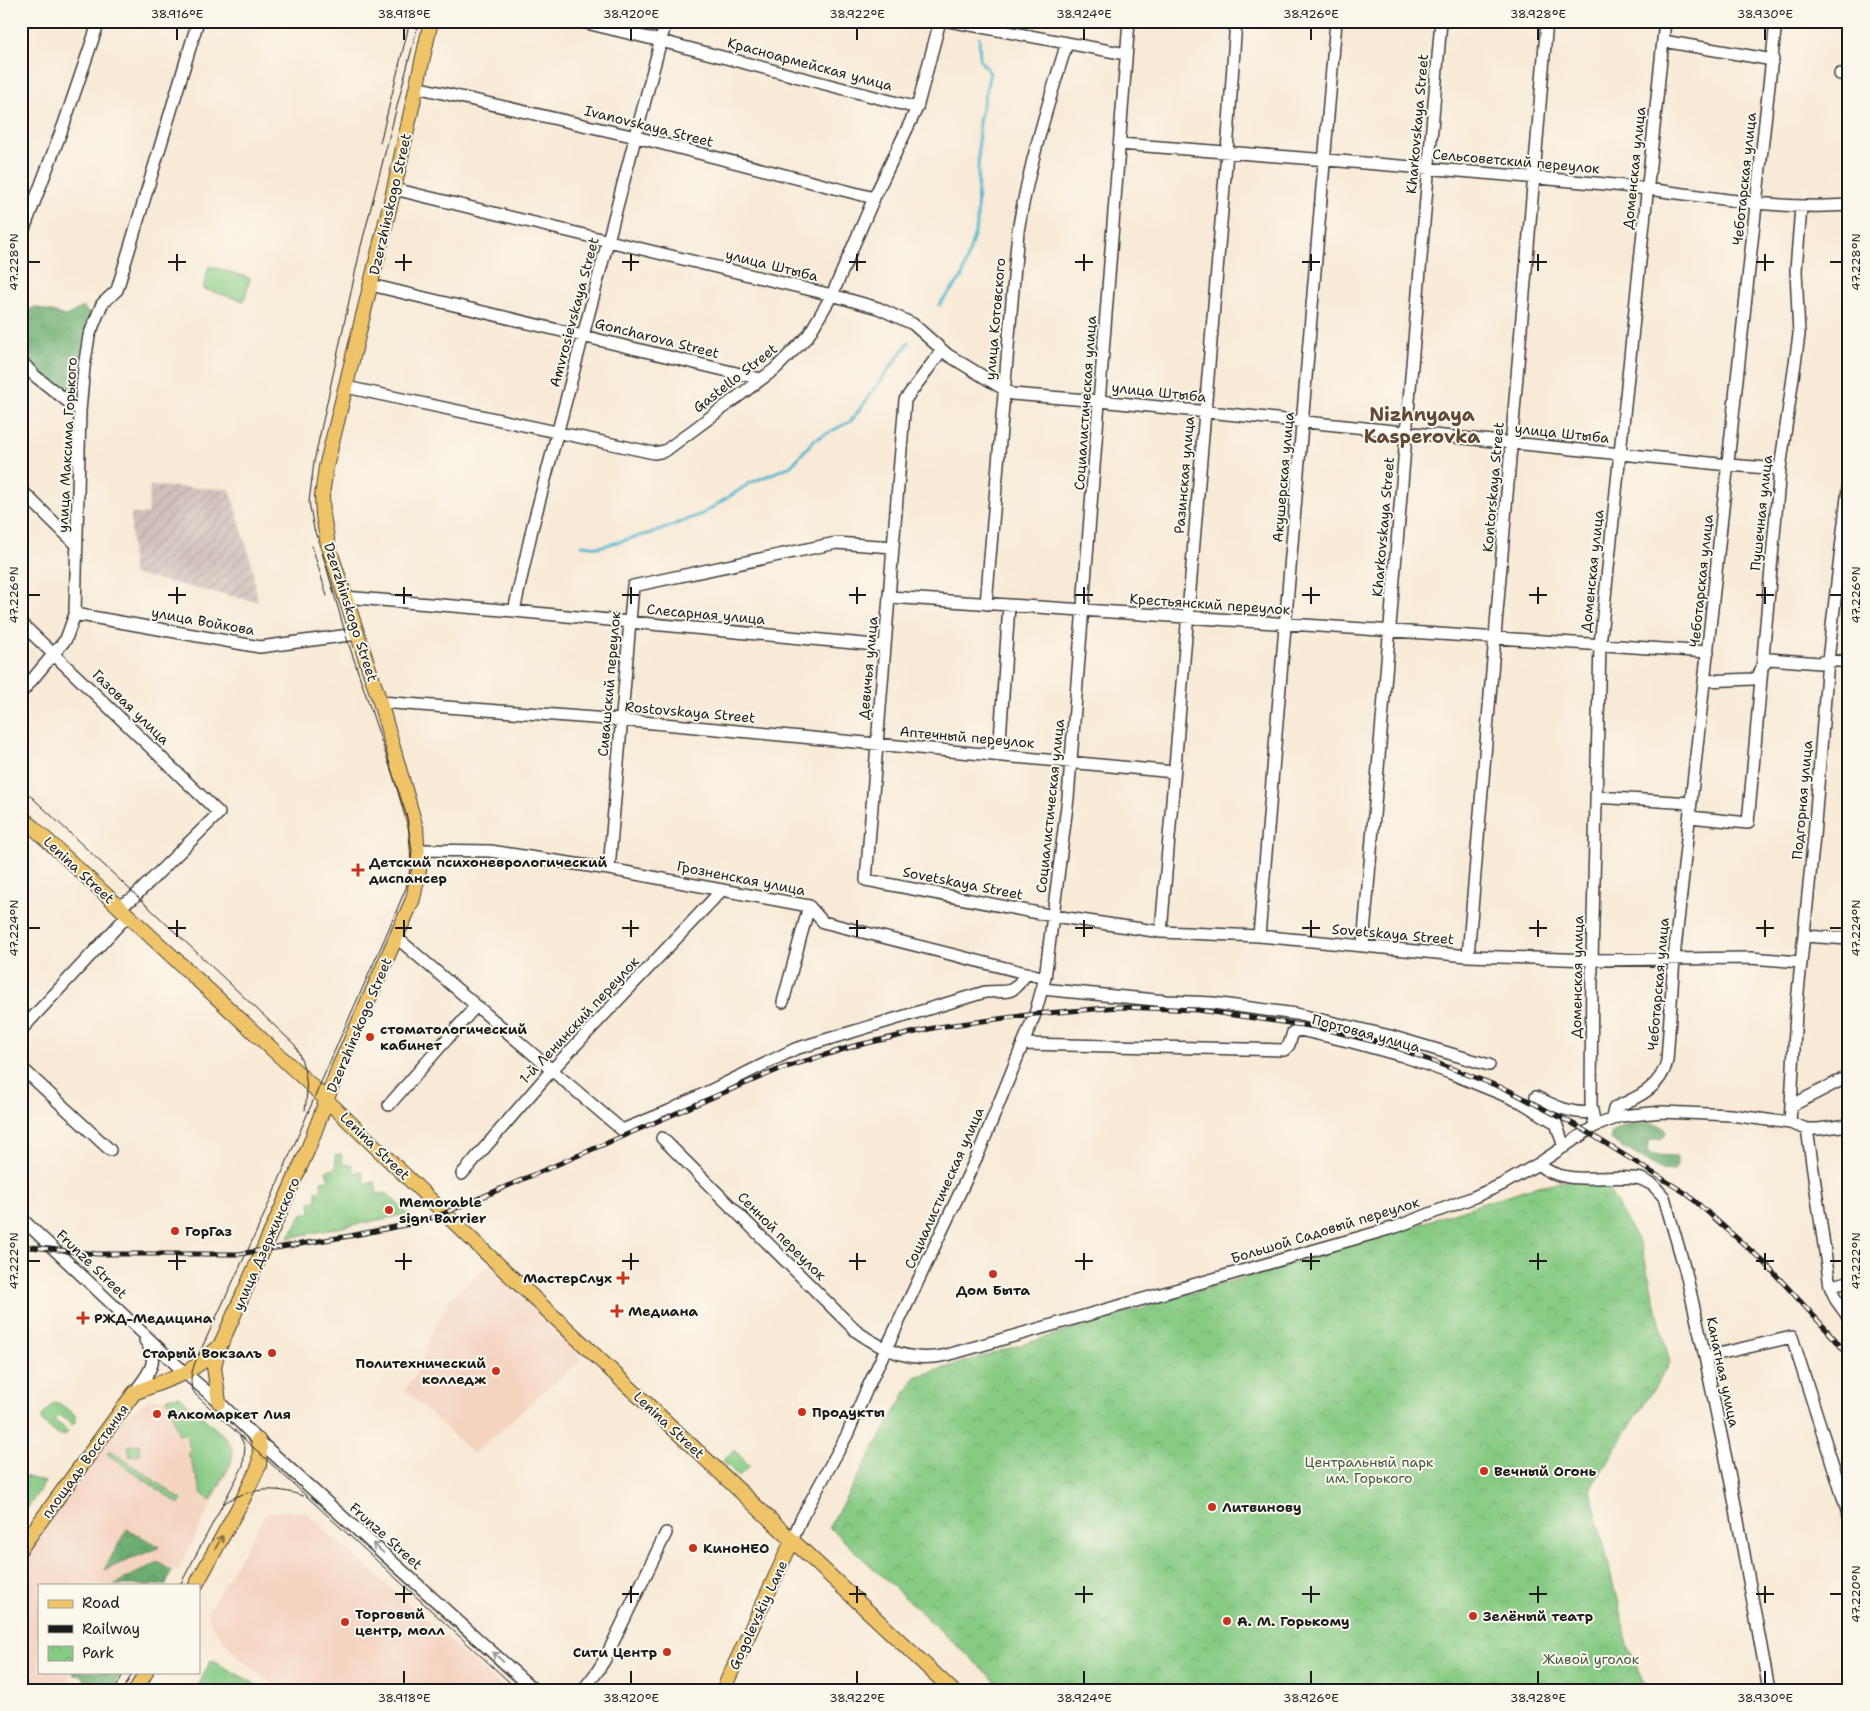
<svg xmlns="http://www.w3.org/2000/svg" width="1870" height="1711" viewBox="0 0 1870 1711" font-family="'Shantell Sans',sans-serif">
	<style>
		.built { fill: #f4d3c1 }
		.industrial { fill: url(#industrial-furrows) }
		.grass { fill: #86ca83; stroke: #517350 }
		.forest { fill: url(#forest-crowns); stroke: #446546 }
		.park { fill: url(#park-crowns); stroke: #517350 }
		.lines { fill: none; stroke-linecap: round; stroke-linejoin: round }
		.stream { stroke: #4fb5cd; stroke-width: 3 }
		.minor-casing { stroke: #3d3b38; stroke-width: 14 }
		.major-casing { stroke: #3d3b38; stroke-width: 16 }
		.minor { stroke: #fff; stroke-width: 11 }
		.major { stroke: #efc469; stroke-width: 14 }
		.tram { stroke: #1c1c1c; stroke-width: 1 }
		.rail-casing { stroke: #1c1c1c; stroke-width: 5 }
		.rail { stroke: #fbf7ec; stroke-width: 3; stroke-dasharray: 9; stroke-linecap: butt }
		.oneway { stroke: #867042 }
		.oneway2 { stroke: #999 }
		.ticks { fill: none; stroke: #1c1c1c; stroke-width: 2 }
		.poi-dot { fill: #c8321e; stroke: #fbf7ec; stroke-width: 2 }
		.labels { text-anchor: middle; stroke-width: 4; stroke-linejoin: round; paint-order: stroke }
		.street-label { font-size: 14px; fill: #1c1c1c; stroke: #fbf7ec }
		.poi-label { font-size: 14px; font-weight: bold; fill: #1c1c1c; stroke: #fbf7ec; text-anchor: start }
		.park-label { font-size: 14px; fill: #415940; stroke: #fbf7ec }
		.district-label { font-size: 19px; font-weight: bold; fill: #614938; stroke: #fbf7ec }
		.neatline { fill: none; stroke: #1c1c1c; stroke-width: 2 }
		.ticks-label { font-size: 12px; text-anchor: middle; fill: #1c1c1c }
	</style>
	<defs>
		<pattern id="industrial-furrows" width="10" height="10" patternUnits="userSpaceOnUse" patternTransform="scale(1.25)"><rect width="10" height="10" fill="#d0c0bc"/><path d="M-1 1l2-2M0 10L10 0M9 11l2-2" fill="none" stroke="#b2a4a1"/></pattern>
		<pattern id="forest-crowns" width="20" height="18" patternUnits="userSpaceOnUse" patternTransform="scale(1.25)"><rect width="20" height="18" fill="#6cae71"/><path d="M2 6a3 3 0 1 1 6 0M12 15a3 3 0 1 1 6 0" fill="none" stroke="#588d5c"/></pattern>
		<pattern id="park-crowns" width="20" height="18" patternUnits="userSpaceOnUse" patternTransform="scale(1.25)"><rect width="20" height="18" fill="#86ca83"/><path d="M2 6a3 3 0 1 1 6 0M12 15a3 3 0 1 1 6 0" fill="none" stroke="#73ad71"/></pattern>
	</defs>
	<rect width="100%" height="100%" fill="#fbf7ec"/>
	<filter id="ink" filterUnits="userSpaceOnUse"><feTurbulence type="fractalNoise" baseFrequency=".02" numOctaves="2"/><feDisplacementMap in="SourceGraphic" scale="10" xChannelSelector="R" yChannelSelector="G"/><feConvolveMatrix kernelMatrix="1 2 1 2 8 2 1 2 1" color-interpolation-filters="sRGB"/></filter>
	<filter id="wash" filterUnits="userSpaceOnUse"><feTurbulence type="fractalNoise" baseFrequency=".0096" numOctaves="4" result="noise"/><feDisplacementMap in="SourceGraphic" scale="20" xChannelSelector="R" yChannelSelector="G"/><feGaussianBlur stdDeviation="1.12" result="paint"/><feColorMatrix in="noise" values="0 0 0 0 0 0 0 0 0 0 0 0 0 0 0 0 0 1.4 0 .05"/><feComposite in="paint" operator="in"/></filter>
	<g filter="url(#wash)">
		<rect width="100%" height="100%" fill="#f8ead6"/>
		<path class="built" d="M491 1265 582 1359 473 1454 405 1390 416 1374 430 1337 452 1296Z
			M176 1398 186 1404 232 1441 236 1450 232 1465 177 1572 162 1564 111 1585H39V1672H70L72 1690H21V1564L122 1419 150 1399Z
			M288 1511 306 1513 505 1690H279L236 1655 212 1626 207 1613 265 1515 271 1512Z"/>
		<path class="industrial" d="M150 486 230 489 251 561 258 602 132 574 131 514H148Z"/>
		<path class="grass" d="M209 266 250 278 244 301 203 289Z
			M179 1396 224 1436 232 1449V1457L230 1464 211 1500 202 1494 188 1452 191 1451 185 1433 179 1435 167 1398Z
			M59 1403 75 1415V1422L73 1425 59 1415 54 1420 68 1431 65 1435H58L42 1421V1417L52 1404Z
			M139 1444 140 1455 130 1457 128 1446Z
			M110 1450 182 1500 179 1504 107 1454Z
			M734 1450 750 1466 739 1477 723 1461Z
			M21 1475 45 1482 27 1509Z
			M211 1660 259 1686 264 1690H196Z"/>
		<path class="forest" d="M35 307 66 316 83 307 91 315 76 386 70 391 61 392 40 374 33 364 26 338 21 328V314Z
			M1651 1124 1664 1127 1666 1130 1665 1135 1661 1139H1654L1649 1141 1648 1153 1654 1155 1675 1156 1677 1158V1166L1673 1171 1662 1170 1611 1140V1133C1622 1123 1638 1124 1651 1124Z
			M127 1529 160 1547 104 1570Z
			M158 1562 172 1571 165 1585H113Z
			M23 1672H28L33 1677 28 1690H21Z
			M73 1672H121L112 1690H88V1685L82 1676 74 1675Z"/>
		<path class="park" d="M341 1154 343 1165 352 1164 354 1173 362 1171 365 1184 375 1182 377 1194 387 1193 408 1214 288 1238 302 1214 311 1212 310 1202 317 1201 316 1191 322 1190 321 1181 329 1180 326 1171 336 1168 335 1155Z
			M1603 1179 1642 1249 1670 1363 1590 1489 1629 1649 1647 1690H1005L829 1527 915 1377 1416 1225 1533 1187 1564 1181Z"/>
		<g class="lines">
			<path class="stream" d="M939 305 962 277 977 225 979 122 990 73 980 60 979 37
				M582 545 599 547 655 532 702 514 750 483 791 466 814 440 851 421 909 342"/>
		</g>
	</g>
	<g filter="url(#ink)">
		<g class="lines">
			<g class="minor-casing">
				<path id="minor" d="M578 21 661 41 917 108
					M949 21 1126 54
					M1663 41 1773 60
					M1840 74H1849
					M416 87 636 137 874 198
					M1119 144C1281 156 1443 169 1605 184 1688 192 1765 211 1849 205
					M394 189 832 295 878 308 913 324 948 355 1012 394 1100 401 1729 465 1780 469
					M21 237 64 124 99 21
					M371 285 761 379
					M942 350 905 400 866 880 1054 916 1161 932 1259 936 1468 956 1592 960 1750 958 1801 962
					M21 361 35 376 80 411
					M346 387 654 453 665 451 775 369 808 336 832 295 874 198 917 108 940 21
					M21 490 77 545
					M344 597 514 611 885 646
					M889 597 1708 652
					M986 604 1018 231C1029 165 1047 107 1067 43
					M514 611 532 529 666 21
					M75 614 260 647 357 634
					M21 623 219 813 132 899 118 906
					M1705 681 1753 679 1758 677 1762 667 1769 659 1820 663 1828 660 1849 662
					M21 693 66 639 75 614 80 411 84 367 89 336 102 304 117 290 198 21
					M380 702 621 720 1174 772
					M999 755 1009 605
					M1596 797 1691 803
					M1690 817 1748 823 1780 469 1799 335 1796 270 1801 207
					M419 850 490 851 609 869 809 906 823 922 1045 978
					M609 869 633 586 836 543 893 547
					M1161 932 1227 152 1236 21
					M1259 936 1336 21
					M1804 936 1849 939
					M397 938 622 1130 669 1111 795 1049 985 992C1012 990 1009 997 1027 973
					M1363 946 1441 21
					M1468 956 1547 21
					M1042 989 1166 1001 1213 1003 1296 1014 1390 1036 1489 1065
					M783 1002 809 906
					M21 1030 128 915
					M1023 1044 1284 1050 1289 1045 1293 1032 1300 1030 1352 1042 1403 1056 1450 1073 1521 1102 1556 1123 1564 1147
					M21 1067 110 1150
					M1536 1097C1552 1105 1573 1115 1592 1112
					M389 1105 476 1006
					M1791 1106 1849 1076
					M1612 1118 1614 1109 1616 1107C1639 1097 1661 1087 1667 1061L1674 958 1776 21
					M1790 1123 1796 1012 1814 836 1828 660 1849 480
					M1595 1126 1591 1105 1592 960 1600 645 1665 21
					M1807 1129 1830 1286 1836 1300 1849 1318
					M662 1138 856 1331C884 1351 912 1363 947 1355L1396 1227 1474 1197 1503 1184 1538 1164 1595 1126 1621 1116 1662 1112 1731 1115 1790 1123 1807 1129H1818L1849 1125
					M1538 1164C1565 1188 1608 1173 1641 1179L1653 1185 1664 1197 1686 1273 1705 1357 1731 1483 1769 1690
					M462 1174 551 1071 722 890
					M21 1218 185 1373 219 1402 258 1440 534 1690
					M1830 1286 1849 1282
					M1705 1357 1792 1337 1849 1516
					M134 1393C148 1373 161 1363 145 1340
					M792 1541 801 1519 847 1435 866 1391 980 1150 1035 1014 1045 978 1068 798 1129 21
					M583 1690 597 1672 605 1659 666 1533"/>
			</g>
			<g class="major-casing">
				<path id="major" d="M21 816 312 1086 486 1253 952 1690
					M219 1402 214 1367 219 1346
					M21 1548 134 1393 185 1373 202 1362 220 1346 308 1149 339 1067 413 899 419 870 416 828 380 702 328 545 323 515 322 496 326 467 394 189 431 21
					M196 1585 243 1499 259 1466 260 1447 258 1440
					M136 1690 146 1672
					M723 1690 792 1541"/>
			</g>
			<use href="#minor" class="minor"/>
			<use href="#major" class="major"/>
			<path class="tram" d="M419 21 361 246 314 462 309 502 314 529 325 562 346 636 407 817 412 851 410 869 406 888 384 940 341 1036 260 1224 197 1358C192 1370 187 1384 196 1395L518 1690
				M380 143 410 21
				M312 546 327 596
				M21 787 295 1045C306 1066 309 1087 305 1110
				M224 1503C249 1488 275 1486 303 1496
				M180 1585 243 1466 245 1447 240 1436
				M115 1690 124 1672
				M123 1690 133 1672"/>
			<g class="rail-casing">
				<path id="rail" d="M21 1246 97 1254H239L350 1236 420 1222 445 1213 718 1095 780 1069 854 1046 938 1027 1035 1014 1119 1007 1198 1010 1316 1027 1392 1046 1508 1090 1579 1127 1687 1194 1765 1263 1834 1338 1849 1357"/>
			</g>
			<use href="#rail" class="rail"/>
		</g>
		<defs><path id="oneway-shaft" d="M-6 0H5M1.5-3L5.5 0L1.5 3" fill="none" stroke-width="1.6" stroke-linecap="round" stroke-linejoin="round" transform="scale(1.25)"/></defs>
		<use class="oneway" href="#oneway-shaft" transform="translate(219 1542) rotate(-61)"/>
		<g class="oneway2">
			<use href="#oneway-shaft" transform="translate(378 1548) rotate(-138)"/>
			<use href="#oneway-shaft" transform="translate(498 1657) rotate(-138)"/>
		</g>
	</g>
	<path class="ticks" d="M177 28V40M404 28V40M631 28V40M857 28V40M1084 28V40M1311 28V40M1538 28V40M1765 28V40M177 254V271M404 254V271M631 254V271M857 254V271M1084 254V271M1311 254V271M1538 254V271M1765 254V271M28 262H40M168 262H186M395 262H412M622 262H639M849 262H866M1075 262H1093M1302 262H1320M1529 262H1547M1756 262H1774M1830 262H1842M177 587V604M404 587V604M631 587V604M857 587V604M1084 587V604M1311 587V604M1538 587V604M1765 587V604M28 595H40M168 595H186M395 595H412M622 595H639M849 595H866M1075 595H1093M1302 595H1320M1529 595H1547M1756 595H1774M1830 595H1842M177 920V937M404 920V937M631 920V937M857 920V937M1084 920V937M1311 920V937M1538 920V937M1765 920V937M28 928H40M168 928H186M395 928H412M622 928H639M849 928H866M1075 928H1093M1302 928H1320M1529 928H1547M1756 928H1774M1830 928H1842M177 1253V1270M404 1253V1270M631 1253V1270M857 1253V1270M1084 1253V1270M1311 1253V1270M1538 1253V1270M1765 1253V1270M28 1261H40M168 1261H186M395 1261H412M622 1261H639M849 1261H866M1075 1261H1093M1302 1261H1320M1529 1261H1547M1756 1261H1774M1830 1261H1842M404 1586V1603M631 1586V1603M857 1586V1603M1084 1586V1603M1311 1586V1603M1538 1586V1603M1765 1586V1603M395 1594H412M622 1594H639M849 1594H866M1075 1594H1093M1302 1594H1320M1529 1594H1547M1756 1594H1774M1830 1594H1842M404 1671V1684M631 1671V1684M857 1671V1684M1084 1671V1684M1311 1671V1684M1538 1671V1684M1765 1671V1684"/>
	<g class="poi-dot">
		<path d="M355.5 862.5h5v5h5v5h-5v5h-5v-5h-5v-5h5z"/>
		<circle cx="370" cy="1037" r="5"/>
		<circle cx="389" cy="1210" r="5"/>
		<circle cx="175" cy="1231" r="5"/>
		<circle cx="993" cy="1274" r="5"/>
		<path d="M620.5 1270.5h5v5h5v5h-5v5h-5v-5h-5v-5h5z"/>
		<path d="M614.5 1303.5h5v5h5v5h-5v5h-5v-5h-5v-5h5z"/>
		<path d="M80.5 1310.5h5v5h5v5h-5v5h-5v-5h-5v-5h5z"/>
		<circle cx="272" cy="1353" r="5"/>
		<circle cx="496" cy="1371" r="5"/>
		<circle cx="802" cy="1412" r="5"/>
		<circle cx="157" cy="1414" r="5"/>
		<circle cx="1484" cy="1471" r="5"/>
		<circle cx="1212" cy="1507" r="5"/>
		<circle cx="693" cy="1548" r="5"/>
		<circle cx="1473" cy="1616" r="5"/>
		<circle cx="1227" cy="1621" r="5"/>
		<circle cx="345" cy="1622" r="5"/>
		<circle cx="667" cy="1652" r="5"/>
	</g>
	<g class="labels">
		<g class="street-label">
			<text transform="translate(810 64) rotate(15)" y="5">Красноармейская улица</text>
			<text transform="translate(1417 124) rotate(-85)" y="5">Kharkovskaya Street</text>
			<text transform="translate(649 126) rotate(14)" y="5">Ivanovskaya Street</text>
			<text transform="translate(1516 161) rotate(5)" y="5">Сельсоветский переулок</text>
			<text transform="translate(1634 168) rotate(-84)" y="5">Доменская улица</text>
			<text transform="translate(1744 179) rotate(-84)" y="5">Чеботарская улица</text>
			<text transform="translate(390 204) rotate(-77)" y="5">Dzerzhinskogo Street</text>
			<text transform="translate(772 265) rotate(14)" y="5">улица Штыба</text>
			<text transform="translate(574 312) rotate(-75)" y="5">Amvrosievskaya Street</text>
			<text transform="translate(995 319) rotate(-85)" y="5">улица Котовского</text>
			<text transform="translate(657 338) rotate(14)" y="5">Goncharova Street</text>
			<text transform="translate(735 378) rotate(-38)" y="5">Gastello Street</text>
			<text transform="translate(1159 392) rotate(6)" y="5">улица Штыба</text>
			<text transform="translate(1085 403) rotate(-86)" y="5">Социалистическая улица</text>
			<text transform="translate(1562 433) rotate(6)" y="5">улица Штыба</text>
			<text transform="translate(67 445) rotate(-87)" y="5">улица Максима Горького</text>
			<text transform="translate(1184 475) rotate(-85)" y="5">Разинская улица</text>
			<text transform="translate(1283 477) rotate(-85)" y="5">Акушерская улица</text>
			<text transform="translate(1493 487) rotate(-85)" y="5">Kontorskaya Street</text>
			<text transform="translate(1761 513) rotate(-84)" y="5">Пушечная улица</text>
			<text transform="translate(1383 527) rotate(-85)" y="5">Kharkovskaya Street</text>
			<text transform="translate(1592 571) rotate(-84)" y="5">Доменская улица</text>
			<text transform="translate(1701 581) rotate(-84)" y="5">Чеботарская улица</text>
			<text transform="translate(1210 604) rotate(4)" y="5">Крестьянский переулок</text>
			<text transform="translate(351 612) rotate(72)" y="5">Dzerzhinskogo Street</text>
			<text transform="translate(706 614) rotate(5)" y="5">Слесарная улица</text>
			<text transform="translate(203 621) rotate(10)" y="5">улица Войкова</text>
			<text transform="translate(868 668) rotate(-85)" y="5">Девичья улица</text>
			<text transform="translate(609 684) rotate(-85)" y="5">Сивашский переулок</text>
			<text transform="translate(131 707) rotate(44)" y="5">Газовая улица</text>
			<text transform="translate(690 712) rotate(5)" y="5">Rostovskaya Street</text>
			<text transform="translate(967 737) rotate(5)" y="5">Аптечный переулок</text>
			<text transform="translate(1802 800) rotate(-85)" y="5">Подгорная улица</text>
			<text transform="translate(1050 806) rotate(-84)" y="5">Социалистическая улица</text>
			<text transform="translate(79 870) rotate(43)" y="5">Lenina Street</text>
			<text transform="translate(741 878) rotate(11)" y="5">Грозненская улица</text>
			<text transform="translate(963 883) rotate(11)" y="5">Sovetskaya Street</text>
			<text transform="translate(1393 934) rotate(5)" y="5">Sovetskaya Street</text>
			<text transform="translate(1577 977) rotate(-89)" y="5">Доменская улица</text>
			<text transform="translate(1658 984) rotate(-85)" y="5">Чеботарская улица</text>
			<text transform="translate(579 1020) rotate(-47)" y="5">1-й Ленинский переулок</text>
			<text transform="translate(359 1025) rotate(-67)" y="5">Dzerzhinskogo Street</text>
			<text transform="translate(1366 1033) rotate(15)" y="5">Портовая улица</text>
			<text transform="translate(375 1146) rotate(44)" y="5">Lenina Street</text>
			<text transform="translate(944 1188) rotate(-66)" y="5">Социалистическая улица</text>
			<text transform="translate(1325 1230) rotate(-17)" y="5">Большой Садовый переулок</text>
			<text transform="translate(782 1236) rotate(45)" y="5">Сенной переулок</text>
			<text transform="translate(266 1244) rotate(-66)" y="5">улица Дзержинского</text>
			<text transform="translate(92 1264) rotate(44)" y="5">Frunze Street</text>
			<text transform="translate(1723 1372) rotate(78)" y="5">Канатная улица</text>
			<text transform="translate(669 1425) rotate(43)" y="5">Lenina Street</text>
			<text transform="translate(85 1461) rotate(-54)" y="5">площадь Восстания</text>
			<text transform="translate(386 1536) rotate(42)" y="5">Frunze Street</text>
			<text transform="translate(758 1615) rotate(-65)" y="5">Gogolevskiy Lane</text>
		</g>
		<g class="poi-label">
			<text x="369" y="867">Детский психоневрологический<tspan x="369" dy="16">диспансер</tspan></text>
			<text x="380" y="1034">стоматологический<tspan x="380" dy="16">кабинет</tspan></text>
			<text x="399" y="1207">Memorable<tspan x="399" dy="16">sign Barrier</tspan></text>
			<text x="185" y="1236">ГорГаз</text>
			<text x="612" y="1283" text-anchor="end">МастерСлух</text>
			<text x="993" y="1295" text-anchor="middle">Дом Быта</text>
			<text x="628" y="1316">Медиана</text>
			<text x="94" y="1323">РЖД-Медицина</text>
			<text x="262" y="1358" text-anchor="end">Старый Вокзалъ</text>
			<text x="486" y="1368" text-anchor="end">Политехнический<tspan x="486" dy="16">колледж</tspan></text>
			<text x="812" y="1417">Продукты</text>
			<text x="167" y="1419">Алкомаркет Лия</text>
			<text x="1494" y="1476">Вечный Огонь</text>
			<text x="1222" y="1512">Литвинову</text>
			<text x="703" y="1553">КиноНЕО</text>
			<text x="355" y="1619">Торговый<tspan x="355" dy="16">центр, молл</tspan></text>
			<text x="1483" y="1621">Зелёный театр</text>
			<text x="1237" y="1626">А. М. Горькому</text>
			<text x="657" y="1657" text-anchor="end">Сити Центр</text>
		</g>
		<g class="park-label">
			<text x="1369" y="1467">Центральный парк<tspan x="1369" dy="16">им. Горького</tspan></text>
			<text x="1591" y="1664">Живой уголок</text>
		</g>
		<g class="district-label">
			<text x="1422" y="421">Nizhnyaya<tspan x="1422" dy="22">Kasperovka</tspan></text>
		</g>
	</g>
	<rect width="1870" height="1711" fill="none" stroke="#fbf7ec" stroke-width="55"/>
	<rect x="38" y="1584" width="162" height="90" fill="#fbf7ec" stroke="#a29f99"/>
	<rect x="48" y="1600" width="25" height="8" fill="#efc469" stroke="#a29f99"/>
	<text x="82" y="1608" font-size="15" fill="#1c1c1c">Road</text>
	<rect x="48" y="1625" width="25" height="8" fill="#1c1c1c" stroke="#a29f99"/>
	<text x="82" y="1634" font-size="15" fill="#1c1c1c">Railway</text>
	<rect x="48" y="1646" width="25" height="15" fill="url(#park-crowns)" stroke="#a29f99"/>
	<text x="82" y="1658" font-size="15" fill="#1c1c1c">Park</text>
	<rect x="28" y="28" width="1814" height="1656" class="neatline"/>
	<g class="ticks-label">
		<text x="177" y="18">38.916°E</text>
		<text x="404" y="18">38.918°E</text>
		<text x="631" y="18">38.920°E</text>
		<text x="857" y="18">38.922°E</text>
		<text x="1084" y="18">38.924°E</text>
		<text x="1311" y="18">38.926°E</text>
		<text x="1538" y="18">38.928°E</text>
		<text x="1765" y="18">38.930°E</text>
		<text transform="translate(14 262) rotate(-90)" y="4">47.228°N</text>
		<text transform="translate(1856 262) rotate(-90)" y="4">47.228°N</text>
		<text transform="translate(14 595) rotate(-90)" y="4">47.226°N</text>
		<text transform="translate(1856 595) rotate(-90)" y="4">47.226°N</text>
		<text transform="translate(14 928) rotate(-90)" y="4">47.224°N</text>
		<text transform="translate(1856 928) rotate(-90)" y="4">47.224°N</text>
		<text transform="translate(14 1261) rotate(-90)" y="4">47.222°N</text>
		<text transform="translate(1856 1261) rotate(-90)" y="4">47.222°N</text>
		<text transform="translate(1856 1594) rotate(-90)" y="4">47.220°N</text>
		<text x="404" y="1702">38.918°E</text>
		<text x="631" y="1702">38.920°E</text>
		<text x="857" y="1702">38.922°E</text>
		<text x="1084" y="1702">38.924°E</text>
		<text x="1311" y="1702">38.926°E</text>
		<text x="1538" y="1702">38.928°E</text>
		<text x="1765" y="1702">38.930°E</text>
	</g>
</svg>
